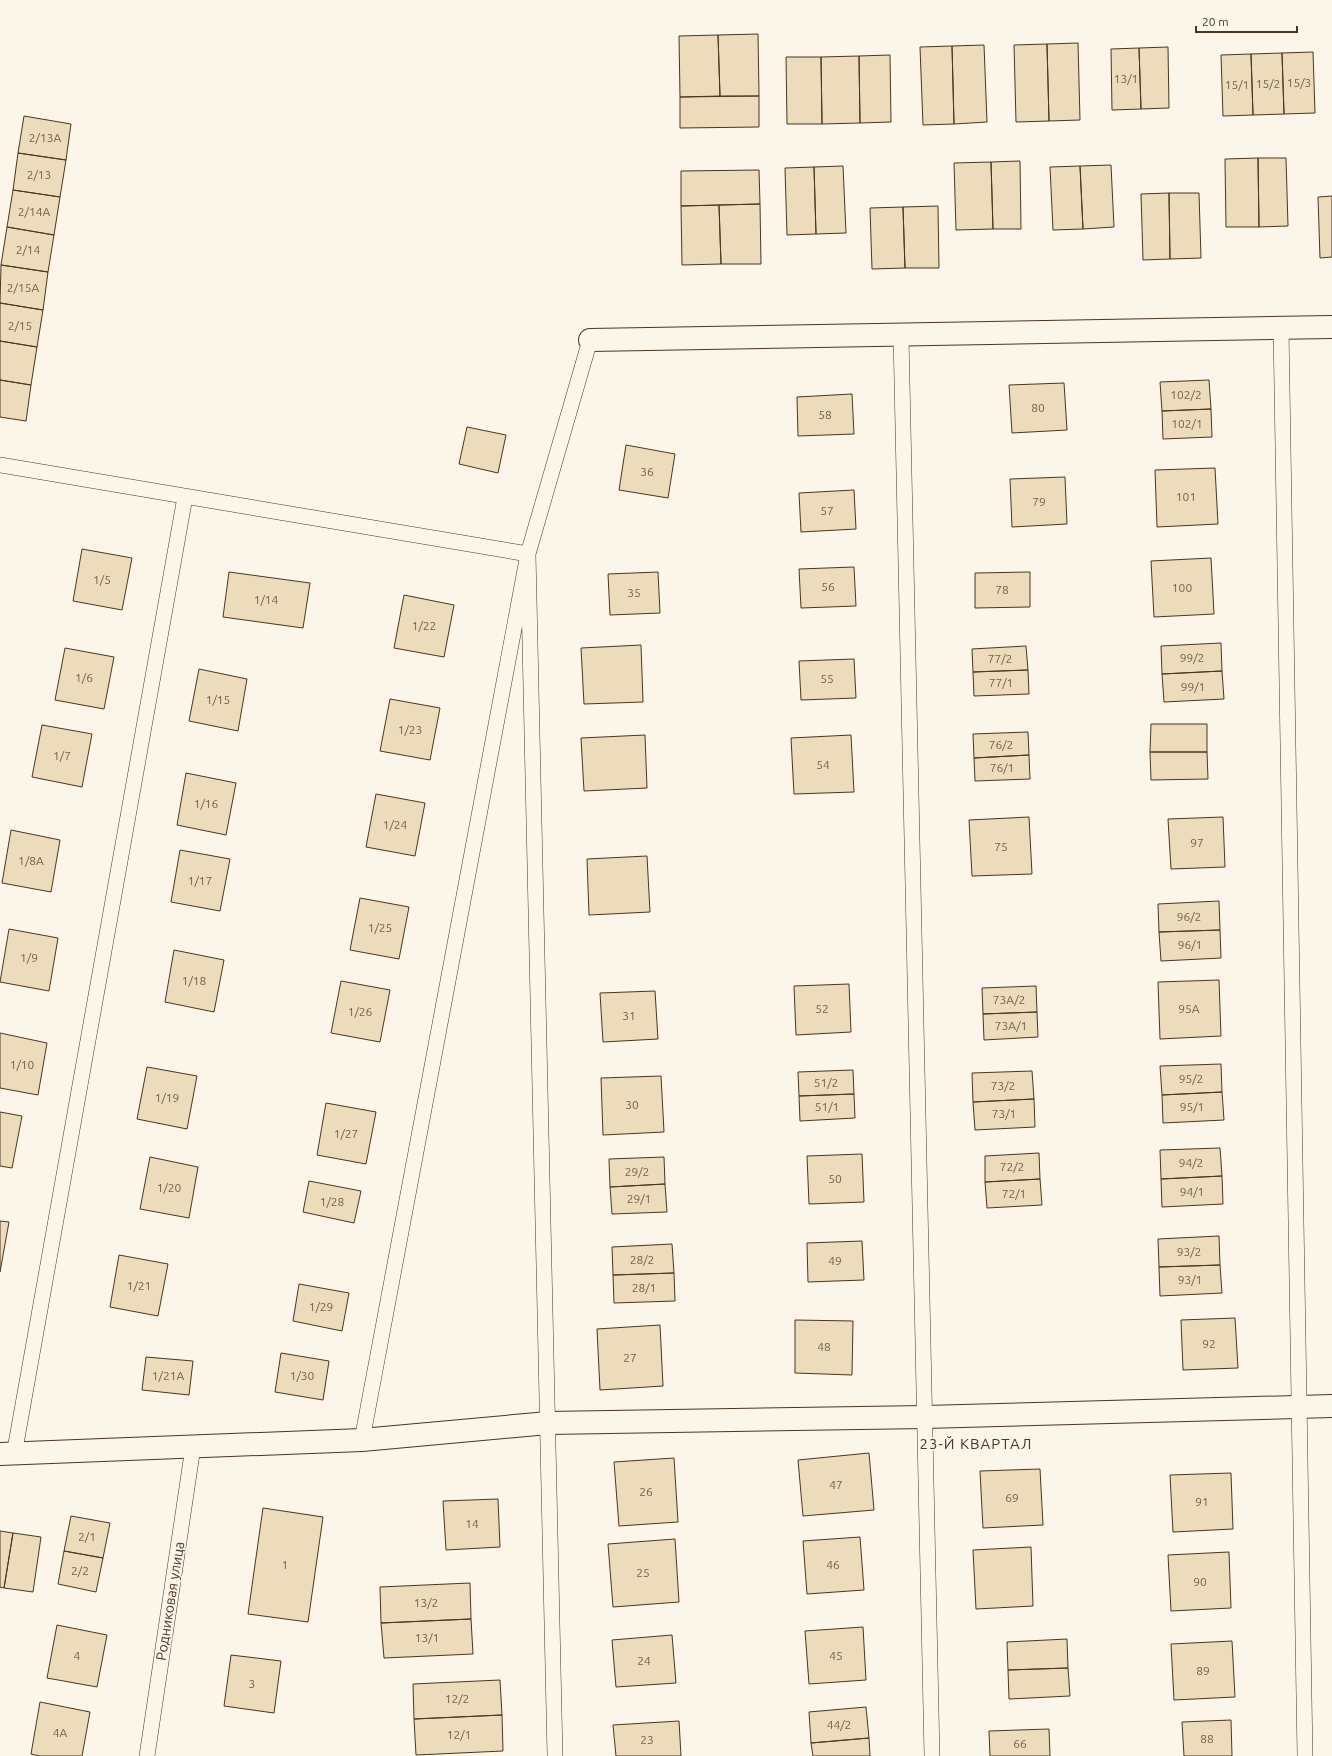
<svg xmlns="http://www.w3.org/2000/svg" width="1332" height="1756" viewBox="0 0 1332 1756" font-family="Ubuntu,sans-serif">
	<style>
		.building { fill: #ecdcbc; stroke: #4a3520 }
		.lines { fill: none; stroke-linecap: round; stroke-linejoin: round }
		.lane-casing { stroke: #4a3520; stroke-width: 16 }
		.street-casing { stroke: #4a3520; stroke-width: 24 }
		.lane { stroke: #fbf6e9; stroke-width: 15 }
		.street { stroke: #fbf6e9; stroke-width: 22 }
		.labels { text-anchor: middle; stroke-width: 3; stroke-linejoin: round; paint-order: stroke }
		.number-label { font-size: 12px; fill: #725f47 }
		.street-label { font-size: 14px; fill: #4a3520; stroke: #fbf6e9 }
		.neighbourhood-label { font-size: 15px; letter-spacing: 1px; fill: #4a3520; stroke: #fbf6e9 }
	</style>
	<rect width="100%" height="100%" fill="#fbf6e9"/>
	<path class="building" d="M758 34 759 96H720L718 35Z
		M718 35 720 96 680 97 679 36Z
		M1078 43 1080 120 1049 121 1047 44Z
		M1047 44 1049 121 1016 122 1014 45Z
		M984 45 987 122 954 124 952 46Z
		M952 46 954 124 923 125 920 47Z
		M1168 47 1169 108 1141 109 1139 48Z
		M1139 48 1141 109 1112 110 1111 49Z
		M1313 52 1315 113 1284 114 1282 53Z
		M1282 53 1284 114 1253 115 1251 54Z
		M1251 54 1253 115 1223 116 1221 55Z
		M890 55 891 122 860 123 859 56Z
		M859 56 860 123 822 124 821 57Z
		M786 57H821L822 124H787Z
		M759 96V127L680 128V97Z
		M24 116 71 124 66 160 18 153Z
		M18 153 66 160 60 197 13 190Z
		M1258 158 1259 227H1226L1225 159Z
		M1258 158H1286L1288 226 1259 227Z
		M1020 161 1021 229H993L991 162Z
		M991 162 993 229 956 230 954 163Z
		M1111 165 1114 227 1083 229 1080 166Z
		M843 166 846 233 816 234 814 167Z
		M1080 166 1083 229 1053 230 1050 167Z
		M814 167 816 234 787 235 785 168Z
		M759 170 760 204 681 206V171Z
		M13 190 60 197 54 235 7 227Z
		M1169 193 1170 259 1143 260 1141 194Z
		M1169 193H1199L1201 258 1170 259Z
		M1332 196V257L1320 258 1318 197Z
		M760 204 761 264H721L719 205Z
		M719 205 721 264 682 265 681 206Z
		M938 206 939 268H905L903 207Z
		M903 207 905 268 872 269 870 208Z
		M7 227 54 235 48 272 1 265Z
		M1 265 48 272 43 310 0 303Z
		M0 303 43 310 37 347 0 341Z
		M0 341 37 347 31 385 0 380Z
		M0 380 31 385 26 421 0 417Z
		M1209 380 1211 409 1162 411 1160 382Z
		M1064 383 1067 430 1012 433 1009 385Z
		M852 394 854 434 798 436 797 397Z
		M1211 409 1212 437 1163 439 1162 411Z
		M467 427 506 435 498 473 459 464Z
		M626 445 675 454 668 498 619 490Z
		M1215 468 1218 524 1157 527 1155 470Z
		M1065 477 1067 524 1012 527 1010 479Z
		M854 490 856 529 801 532 799 493Z
		M82 549 132 558 122 610 73 601Z
		M1211 558 1214 614 1154 617 1151 561Z
		M854 567 856 606 801 608 799 569Z
		M229 572 310 583 303 628 223 617Z
		M658 572 660 613 610 615 608 574Z
		M1030 572V607L975 608V573Z
		M404 595 454 605 444 657 394 648Z
		M1221 643 1222 671 1162 674 1161 646Z
		M641 645 643 702 584 704 581 648Z
		M1026 646 1028 670 973 672 972 649Z
		M65 648 114 657 104 709 55 700Z
		M854 659 856 698 801 700 799 661Z
		M199 669 247 679 238 731 189 721Z
		M1028 670 1029 694 974 696 973 672Z
		M1222 671 1224 699 1164 702 1162 674Z
		M390 699 440 708 430 760 380 751Z
		M1151 724H1207V752H1150Z
		M42 725 92 734 82 787 32 777Z
		M1028 732 1029 755 974 758 973 734Z
		M645 735 647 788 584 791 581 738Z
		M851 735 854 792 794 794 791 738Z
		M1150 752H1207L1208 779 1151 780Z
		M1029 755 1030 779 975 781 974 758Z
		M186 773 236 783 226 835 177 825Z
		M376 794 425 803 415 856 366 847Z
		M1029 817 1032 874 972 876 969 820Z
		M1223 817 1225 867 1171 869 1168 819Z
		M11 830 60 840 51 892 2 883Z
		M180 850 230 859 220 911 171 902Z
		M647 856 650 912 589 915 587 859Z
		M360 898 409 907 399 959 350 950Z
		M1219 901 1220 930 1159 932 1158 904Z
		M9 929 58 938 49 991 0 982Z
		M1220 930 1221 958 1161 961 1159 932Z
		M174 950 224 960 214 1012 165 1002Z
		M1219 980 1221 1036 1160 1039 1158 982Z
		M341 981 390 990 380 1042 331 1033Z
		M849 984 851 1032 796 1035 794 986Z
		M1036 986 1037 1012 983 1014 982 988Z
		M655 991 658 1039 603 1042 600 993Z
		M1037 1012 1038 1037 984 1040 983 1014Z
		M0 1033 47 1043 38 1095 0 1088Z
		M1221 1064 1222 1092 1162 1095 1160 1066Z
		M147 1067 197 1076 187 1129 137 1119Z
		M853 1070 854 1094 799 1096 798 1072Z
		M1032 1071 1034 1099 973 1102 972 1073Z
		M661 1076 664 1132 603 1135 601 1078Z
		M1222 1092 1224 1120 1163 1123 1162 1095Z
		M854 1094 855 1118 800 1121 799 1096Z
		M1034 1099 1035 1127 975 1130 973 1102Z
		M326 1103 376 1112 366 1164 317 1155Z
		M0 1112 22 1116 12 1168 0 1166Z
		M1220 1148 1222 1176 1161 1179 1160 1150Z
		M1039 1153 1040 1179 985 1182V1156Z
		M862 1154 864 1202 809 1204 807 1156Z
		M150 1157 198 1167 189 1218 140 1209Z
		M664 1157 665 1184 610 1187 609 1159Z
		M1222 1176 1223 1204 1162 1207 1161 1179Z
		M1040 1179 1042 1205 987 1208 985 1182Z
		M309 1181 361 1191 354 1223 303 1212Z
		M665 1184 667 1212 612 1214 610 1187Z
		M0 1221 9 1222 0 1272Z
		M1219 1236 1220 1265 1159 1267 1158 1239Z
		M862 1241 864 1280 808 1282 807 1243Z
		M672 1244 674 1273 613 1275 612 1247Z
		M119 1255 168 1264 158 1316 110 1307Z
		M1220 1265 1222 1293 1160 1296 1159 1267Z
		M674 1273 675 1301 614 1303 613 1275Z
		M299 1284 349 1293 342 1331 293 1321Z
		M1235 1318 1238 1368 1183 1370 1181 1320Z
		M795 1320 853 1321 852 1375 795 1373Z
		M660 1325 663 1386 600 1390 597 1329Z
		M281 1353 329 1361 323 1400 275 1392Z
		M146 1357 193 1361 189 1395 142 1390Z
		M869 1453 874 1510 803 1516 798 1460Z
		M674 1458 678 1522 619 1526 614 1462Z
		M1040 1469 1043 1525 983 1528 980 1471Z
		M1231 1473 1233 1529 1173 1532 1170 1475Z
		M498 1499 500 1547 446 1550 443 1501Z
		M263 1508 323 1517 308 1622 248 1614Z
		M71 1516 110 1523 103 1558 64 1551Z
		M0 1531 13 1533 4 1588 0 1587Z
		M13 1533 41 1537 33 1592 4 1588Z
		M860 1537 864 1590 807 1594 803 1541Z
		M675 1539 679 1602 613 1607 608 1544Z
		M1031 1547 1033 1606 976 1609 973 1550Z
		M64 1551 103 1558 96 1592 58 1584Z
		M1229 1552 1231 1608 1171 1611 1168 1555Z
		M470 1583 471 1619 381 1623 380 1587Z
		M471 1619 473 1654 384 1658 381 1623Z
		M57 1625 107 1635 97 1687 47 1678Z
		M863 1627 866 1680 809 1684 805 1631Z
		M672 1635 676 1683 616 1687 612 1640Z
		M1067 1639 1068 1668 1008 1670 1007 1642Z
		M1232 1641 1235 1697 1174 1700 1171 1644Z
		M231 1655 281 1661 274 1713 224 1706Z
		M1068 1668 1070 1696 1009 1699 1008 1670Z
		M500 1680 502 1715 414 1719 413 1684Z
		M40 1702 90 1712 82 1756H40L31 1754Z
		M866 1707 869 1738 811 1743 809 1712Z
		M502 1715 503 1751 416 1755 414 1719Z
		M1231 1720 1232 1756H1184L1182 1722Z
		M679 1721 681 1756H616L613 1725Z
		M1049 1729 1050 1756H990L989 1731Z
		M869 1738 870 1756H813L811 1743Z"/>
	<g class="lines">
		<g class="lane-casing">
			<path id="lane" d="M1281 328 1305 1756
				M901 335 932 1756
				M0 465 528 554
				M528 554 555 1756
				M362 1440 528 554 590 340
				M14 1455 185 497
				M147 1756 193 1447"/>
		</g>
		<g class="street-casing">
			<path id="street" d="M590 340 1332 327
				M0 1454 362 1440 548 1423 925 1417 1332 1406"/>
		</g>
		<use href="#lane" class="lane"/>
		<use href="#street" class="street"/>
	</g>
	<g class="labels">
		<g class="number-label">
			<text x="1126" y="83">13/1</text>
			<text x="1299" y="87">15/3</text>
			<text x="1268" y="88">15/2</text>
			<text x="1237" y="89">15/1</text>
			<text x="45" y="142">2/13А</text>
			<text x="39" y="179">2/13</text>
			<text x="34" y="216">2/14А</text>
			<text x="28" y="254">2/14</text>
			<text x="23" y="292">2/15А</text>
			<text x="20" y="330">2/15</text>
			<text x="1186" y="399">102/2</text>
			<text x="1038" y="412">80</text>
			<text x="825" y="419">58</text>
			<text x="1187" y="428">102/1</text>
			<text x="647" y="476">36</text>
			<text x="1186" y="501">101</text>
			<text x="1039" y="506">79</text>
			<text x="827" y="515">57</text>
			<text x="102" y="584">1/5</text>
			<text x="828" y="591">56</text>
			<text x="1182" y="592">100</text>
			<text x="1002" y="594">78</text>
			<text x="634" y="597">35</text>
			<text x="266" y="604">1/14</text>
			<text x="424" y="630">1/22</text>
			<text x="1192" y="662">99/2</text>
			<text x="1000" y="663">77/2</text>
			<text x="84" y="682">1/6</text>
			<text x="827" y="683">55</text>
			<text x="1001" y="687">77/1</text>
			<text x="1193" y="691">99/1</text>
			<text x="218" y="704">1/15</text>
			<text x="410" y="734">1/23</text>
			<text x="1001" y="749">76/2</text>
			<text x="62" y="760">1/7</text>
			<text x="823" y="769">54</text>
			<text x="1002" y="772">76/1</text>
			<text x="206" y="808">1/16</text>
			<text x="395" y="829">1/24</text>
			<text x="1197" y="847">97</text>
			<text x="1001" y="851">75</text>
			<text x="31" y="865">1/8А</text>
			<text x="200" y="885">1/17</text>
			<text x="1189" y="921">96/2</text>
			<text x="380" y="932">1/25</text>
			<text x="1190" y="949">96/1</text>
			<text x="29" y="962">1/9</text>
			<text x="194" y="985">1/18</text>
			<text x="1009" y="1004">73А/2</text>
			<text x="822" y="1013">52</text>
			<text x="1189" y="1013">95А</text>
			<text x="360" y="1016">1/26</text>
			<text x="629" y="1020">31</text>
			<text x="1011" y="1030">73А/1</text>
			<text x="22" y="1069">1/10</text>
			<text x="1191" y="1083">95/2</text>
			<text x="826" y="1087">51/2</text>
			<text x="1003" y="1090">73/2</text>
			<text x="167" y="1102">1/19</text>
			<text x="632" y="1109">30</text>
			<text x="827" y="1111">51/1</text>
			<text x="1192" y="1111">95/1</text>
			<text x="1004" y="1118">73/1</text>
			<text x="346" y="1138">1/27</text>
			<text x="1191" y="1167">94/2</text>
			<text x="1012" y="1171">72/2</text>
			<text x="637" y="1176">29/2</text>
			<text x="835" y="1183">50</text>
			<text x="169" y="1192">1/20</text>
			<text x="1192" y="1196">94/1</text>
			<text x="1014" y="1198">72/1</text>
			<text x="639" y="1203">29/1</text>
			<text x="332" y="1206">1/28</text>
			<text x="1189" y="1256">93/2</text>
			<text x="642" y="1264">28/2</text>
			<text x="835" y="1265">49</text>
			<text x="1190" y="1284">93/1</text>
			<text x="139" y="1290">1/21</text>
			<text x="644" y="1292">28/1</text>
			<text x="321" y="1311">1/29</text>
			<text x="1209" y="1348">92</text>
			<text x="824" y="1351">48</text>
			<text x="630" y="1362">27</text>
			<text x="168" y="1380">1/21А</text>
			<text x="302" y="1380">1/30</text>
			<text x="836" y="1489">47</text>
			<text x="646" y="1496">26</text>
			<text x="1012" y="1502">69</text>
			<text x="1202" y="1506">91</text>
			<text x="472" y="1528">14</text>
			<text x="87" y="1541">2/1</text>
			<text x="285" y="1569">1</text>
			<text x="833" y="1569">46</text>
			<text x="80" y="1575">2/2</text>
			<text x="643" y="1577">25</text>
			<text x="1200" y="1586">90</text>
			<text x="426" y="1607">13/2</text>
			<text x="427" y="1642">13/1</text>
			<text x="77" y="1660">4</text>
			<text x="836" y="1660">45</text>
			<text x="644" y="1665">24</text>
			<text x="1203" y="1675">89</text>
			<text x="252" y="1688">3</text>
			<text x="457" y="1703">12/2</text>
			<text x="839" y="1729">44/2</text>
			<text x="60" y="1737">4А</text>
			<text x="459" y="1739">12/1</text>
			<text x="1207" y="1743">88</text>
			<text x="647" y="1744">23</text>
			<text x="1020" y="1748">66</text>
		</g>
		<g class="street-label">
			<text transform="translate(170 1601) rotate(-81)" y="5">Родниковая улица</text>
		</g>
		<g class="neighbourhood-label">
			<text x="976" y="1449">23-Й КВАРТАЛ</text>
		</g>
	</g>
	<path d="M1196 26v6h101v-6" fill="none" stroke="#4a3520" stroke-width="2"/>
	<text x="1202" y="26" font-size="12" fill="#4a3520" stroke="#fbf6e9" stroke-width="3" paint-order="stroke">20 m</text>
</svg>
